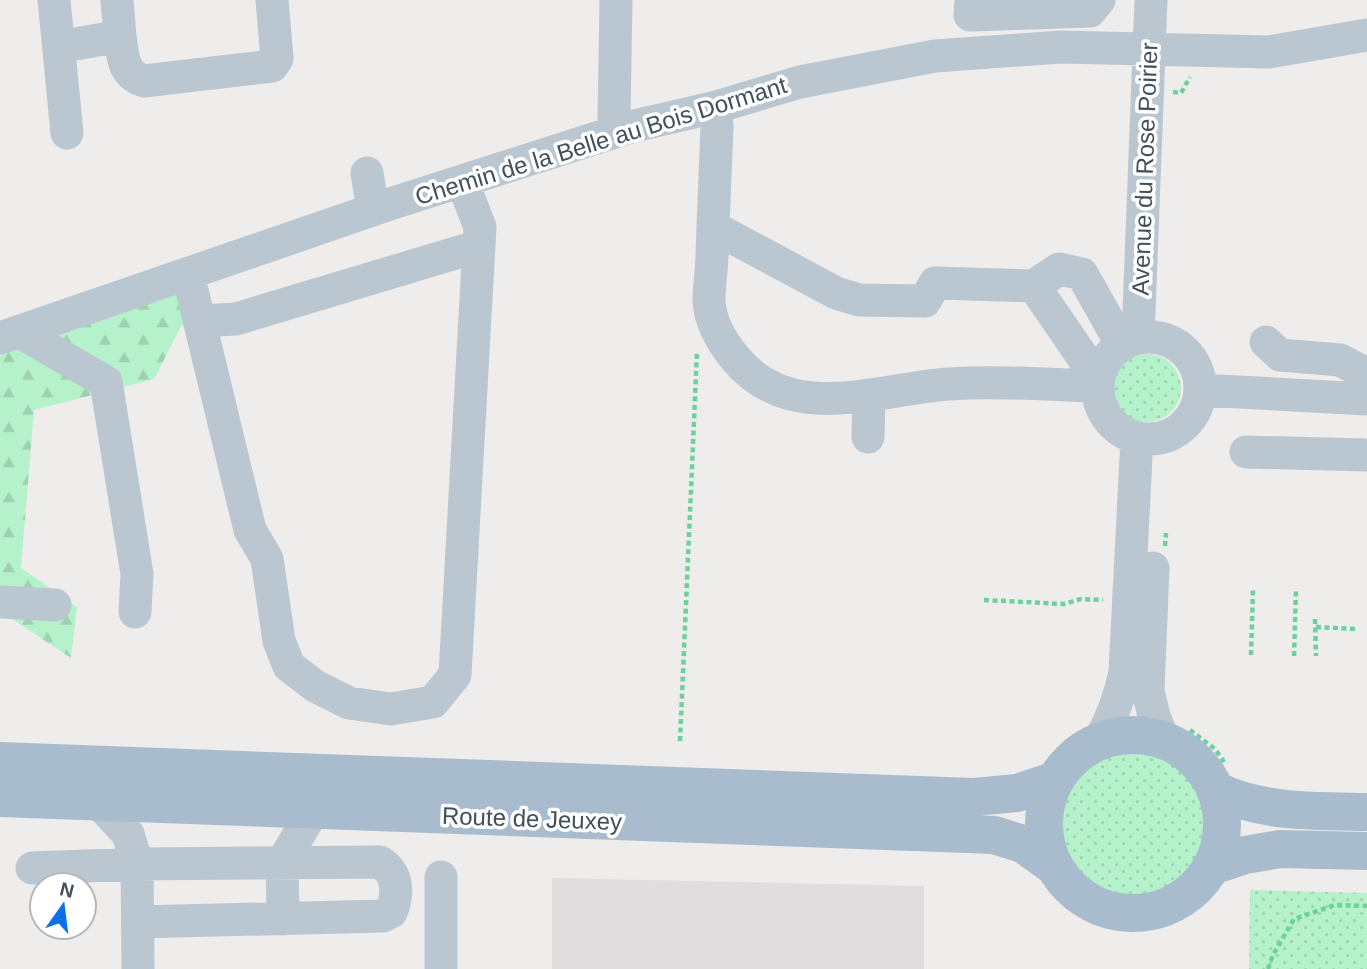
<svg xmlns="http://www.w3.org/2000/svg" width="1367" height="969" viewBox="0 0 1367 969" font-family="Arial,sans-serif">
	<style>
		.education { fill: #e0ddde }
		.grass { fill: url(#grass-dots) }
		.forest { fill: url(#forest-firs) }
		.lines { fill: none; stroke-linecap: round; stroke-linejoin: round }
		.path { stroke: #6bd29d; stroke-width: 4.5; stroke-dasharray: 5 3.5; stroke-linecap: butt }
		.minor { stroke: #bbc7d0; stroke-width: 33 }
		.major { stroke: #a9bcce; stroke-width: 38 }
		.labels { text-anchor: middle; stroke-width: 7; stroke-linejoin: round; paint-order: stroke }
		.street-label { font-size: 24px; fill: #43505b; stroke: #fff }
	</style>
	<defs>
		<pattern id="grass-dots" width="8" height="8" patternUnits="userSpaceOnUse" patternTransform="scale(1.75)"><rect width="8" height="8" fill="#b5f2cb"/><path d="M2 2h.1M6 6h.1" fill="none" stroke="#9dd1b1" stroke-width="1.8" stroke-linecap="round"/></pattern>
		<pattern id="forest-firs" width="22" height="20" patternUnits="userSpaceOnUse" patternTransform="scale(1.75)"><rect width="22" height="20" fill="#b5f2cb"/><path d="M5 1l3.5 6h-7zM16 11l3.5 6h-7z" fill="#9dd1b1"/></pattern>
	</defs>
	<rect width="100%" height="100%" fill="#efecec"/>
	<path class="education" d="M552 878 924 886V969H552Z"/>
	<path class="grass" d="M1113 388a34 34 0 1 1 68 0a34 34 0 1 1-68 0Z
		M1059 822a74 74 0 1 1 148 0a74 74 0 1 1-148 0Z
		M1250 890 1367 893V969H1249Z"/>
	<path class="forest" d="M176 289 186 317 154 379 34 410 21 568 77 607 71 658 0 611V352Z"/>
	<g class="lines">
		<path class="path" d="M1173 92 1181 93 1190 77
			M1165 546 1166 533
			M984 600 1064 604 1081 599 1103 600
			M1315 619 1316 656
			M1316 627 1355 629V626
			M1251 655 1253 589
			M1294 656 1296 590
			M1190 730 1215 749 1224 762
			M680 741 697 352
			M1268 969 1273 955 1294 919 1335 905 1367 906"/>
		<path class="minor" d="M54 0 67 133
			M616 0 614 118 617 131
			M971 0 970 15 1090 11 1099 0
			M120 36C123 56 122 74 144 81L272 66 277 59 272 0
			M59 47 120 36 117 0
			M716 107 717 126C715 168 714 211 712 253 712 269 709 285 709 301 710 322 722 342 735 358 791 426 876 389 949 384 995 381 1041 384 1087 386L1098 384
			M367 173 373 210
			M713 227 836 293 859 300 925 301 935 283 1034 286 1084 359 1102 367
			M188 274 250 530 267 559 279 641 289 666 315 686 349 703 391 709 433 702 455 675 480 227 462 181
			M1034 286 1059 269 1082 274 1122 345
			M199 321 236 319 479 246
			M20 332 106 382 137 574 135 612
			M1098 388a51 51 0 1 1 102 0a51 51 0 1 1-102 0Z
			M0 338 390 204 634 126 716 107 800 82 935 56 1061 47 1269 52 1367 35
			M1138 338 1151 0
			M1266 342 1280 355 1340 360 1363 372 1362 398
			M1201 390 1367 399
			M868 437 869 395
			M1246 452 1367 455
			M1153 568 1148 691 1154 716 1164 742
			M0 602 55 605
			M1098 744C1111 720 1120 698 1125 672L1137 438
			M98 802 128 834 137 864 138 969
			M32 868 137 864 380 862C398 873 399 894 391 912L383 916 138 922
			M441 877V969
			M283 919 282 863 314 809"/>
		<path class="major" d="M1044 824a89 89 0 1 1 178 0a89 89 0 1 1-178 0Z
			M0 761 974 797 1017 793 1053 781
			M1215 790C1262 813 1316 811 1367 812
			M0 798 994 835 1023 844 1055 867
			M1212 866 1245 855 1280 849 1367 851"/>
	</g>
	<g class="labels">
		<g class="street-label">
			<text transform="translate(601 141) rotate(-17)" y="8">Chemin de la Belle au Bois Dormant</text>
			<text transform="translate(1145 169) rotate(-88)" y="8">Avenue du Rose Poirier</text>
			<text transform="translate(532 819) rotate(2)" y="8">Route de Jeuxey</text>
		</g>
	</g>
	<g transform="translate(63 906) rotate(14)"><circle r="33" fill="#ffffff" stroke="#b4b9bd" stroke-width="2"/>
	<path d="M0-5L12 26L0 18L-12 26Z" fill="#0b71ea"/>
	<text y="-10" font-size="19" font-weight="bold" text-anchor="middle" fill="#43505b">N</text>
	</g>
</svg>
